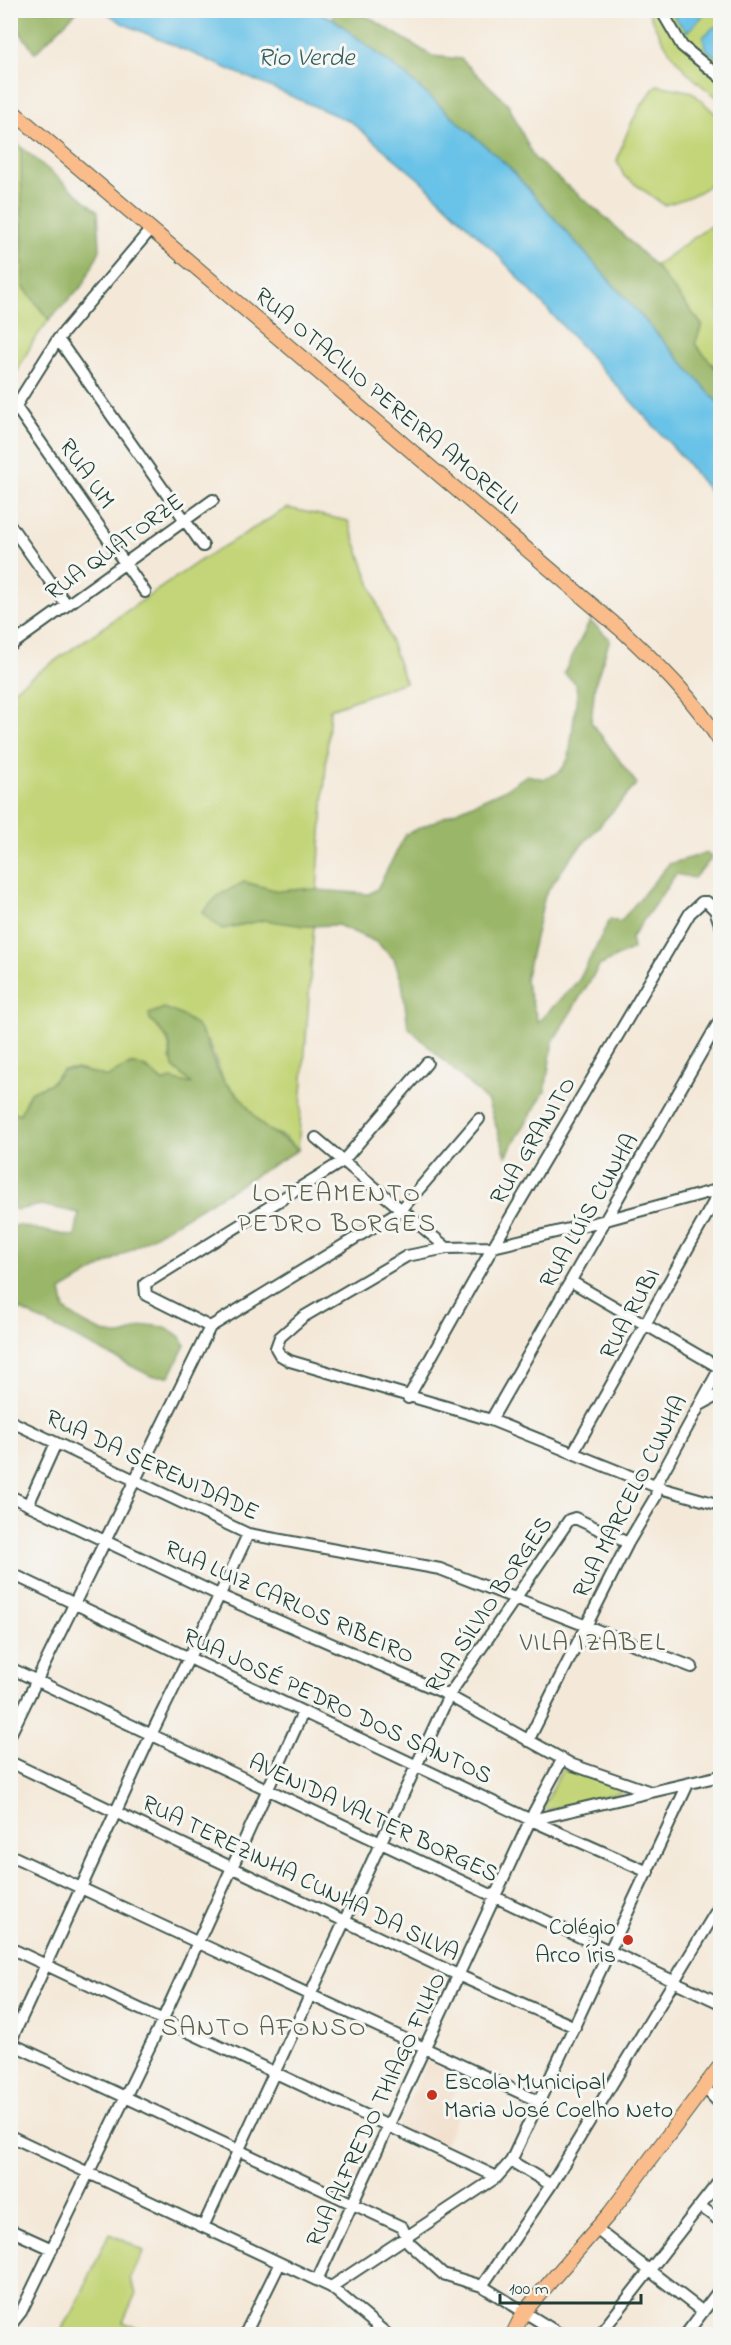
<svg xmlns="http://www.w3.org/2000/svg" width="731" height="2345" viewBox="0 0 731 2345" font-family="'Indie Flower',sans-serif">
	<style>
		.built { fill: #f0d6bc }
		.green { fill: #c3d578; stroke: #718956; stroke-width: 1.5 }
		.forest { fill: #9ab668; stroke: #5c7a4e; stroke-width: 1.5 }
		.water { fill: #69c2e7; stroke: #44808e; stroke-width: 1.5 }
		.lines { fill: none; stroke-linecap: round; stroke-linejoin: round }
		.minor-casing { stroke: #3f574d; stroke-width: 14 }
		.major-casing { stroke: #3f574d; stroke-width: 16 }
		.minor { stroke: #fff; stroke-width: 10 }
		.major { stroke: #f9bc8a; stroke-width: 14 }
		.poi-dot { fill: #c8321e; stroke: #f6f6f2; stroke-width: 2 }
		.labels { text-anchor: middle; stroke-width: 6; stroke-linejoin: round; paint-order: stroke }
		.street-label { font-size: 24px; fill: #1f3d34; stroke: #f6f6f2 }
		.poi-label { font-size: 24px; fill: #1f3d34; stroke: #f6f6f2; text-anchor: end }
		.water-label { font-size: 26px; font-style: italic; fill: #325e61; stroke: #f6f6f2 }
		.neighbourhood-label { font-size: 26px; letter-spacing: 1.5px; fill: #5e5f4a; stroke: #f6f6f2 }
	</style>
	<rect width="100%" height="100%" fill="#f6f6f2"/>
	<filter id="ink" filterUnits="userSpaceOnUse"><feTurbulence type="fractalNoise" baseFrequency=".0167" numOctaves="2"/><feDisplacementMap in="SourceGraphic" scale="12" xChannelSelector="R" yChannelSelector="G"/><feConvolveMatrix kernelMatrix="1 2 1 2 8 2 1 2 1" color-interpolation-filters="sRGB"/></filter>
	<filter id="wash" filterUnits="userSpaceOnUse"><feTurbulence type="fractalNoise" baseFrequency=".008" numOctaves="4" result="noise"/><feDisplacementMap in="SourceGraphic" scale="24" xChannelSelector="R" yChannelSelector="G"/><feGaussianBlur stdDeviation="1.35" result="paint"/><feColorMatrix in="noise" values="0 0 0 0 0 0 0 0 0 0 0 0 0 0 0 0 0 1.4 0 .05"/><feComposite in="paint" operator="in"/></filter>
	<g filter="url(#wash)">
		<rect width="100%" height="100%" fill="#f4e9d9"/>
		<path class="built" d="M427 2061 461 2079 446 2111 457 2117 443 2149 400 2128 399 2123Z"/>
		<path class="green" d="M648 11H720V99C685 76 664 49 648 11Z
			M657 85 692 92 720 118C721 131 724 160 720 171 712 191 683 200 664 205L624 176 617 161C626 132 636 109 657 85Z
			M10 138 21 147 23 286 49 320 34 340 11 383Z
			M720 219V373L695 344 702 325 655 266Z
			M287 508 348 521 405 682 330 709 317 890 278 891 244 882 222 929 264 920 314 926 298 1150 284 1137 268 1130 258 1121 241 1098 224 1081 208 1042 150 1019C162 1032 172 1040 170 1059L193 1085 164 1082 145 1067 130 1064 108 1077 76 1069 63 1070 51 1083 30 1092 20 1114 11 1111 10 692 198 562Z
			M562 1769 632 1790 542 1811Z
			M109 2233 144 2251 130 2279 136 2293 123 2322 154 2334H59L74 2310Z"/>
		<path class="forest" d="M10 11 11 10 77 11 35 53 11 20Z
			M335 11H350L370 18 432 56 461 59 508 104 534 158 606 218 655 266 702 325 695 344 720 373V405L508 166 405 75 332 18Z
			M21 147 98 211 100 250 83 285 49 320 23 286Z
			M590 621 610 639 595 684 591 722 637 784 571 857 545 895 525 980 538 1022 579 980 610 919 620 922 669 864 707 853 712 858 694 878 676 874 631 938 633 949 599 966 553 1041 545 1091 506 1156 488 1102 408 1027 402 982 394 959 376 942 338 925 305 926 264 920 222 929 202 913 219 895 244 882 278 891 305 889 369 894 377 889 406 834 506 789 527 775 544 779 560 772 569 758 577 694 576 684 564 673Z
			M164 1008C215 1026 200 1043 223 1080 227 1086 235 1091 240 1097 250 1107 255 1121 267 1129 278 1137 286 1139 298 1150L61 1291 65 1310C80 1321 96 1332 115 1335 126 1337 135 1328 146 1326 159 1324 180 1331 185 1345L170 1376H151L11 1305V1232L16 1225 75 1237 79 1213 41 1205 17 1210 13 1208 10 1111 20 1114 30 1092 51 1083 63 1070 76 1069 108 1077C135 1059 140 1062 163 1082L171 1079 192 1084 173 1067 169 1040 150 1019 149 1014Z"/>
		<path class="water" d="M104 11H313L332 18 405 75 508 166 720 405V505L682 457 496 253 420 180 351 122 122 23Z
			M673 11V10L708 11 687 32 674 17Z
			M714 27 720 28V60L705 48 703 37Z"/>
	</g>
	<g filter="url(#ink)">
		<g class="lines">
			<g class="minor-casing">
				<path id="minor" d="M661 10 682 46 720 77
					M58 339 203 546
					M16 407 145 592
					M10 415 58 339 151 229
					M10 525 67 605
					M10 646 213 500
					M316 1138 447 1248
					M720 1189 606 1220 493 1247 447 1248 407 1256 303 1317 280 1337 276 1348 280 1355 290 1361 491 1420 657 1487 720 1505
					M572 1282 720 1368
					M210 1327 146 1295 145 1284 343 1161 427 1063
					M210 1327 401 1210 479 1119
					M408 1398 493 1247 690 913 702 902H707L715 910 720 924
					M700 1405 720 1394
					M491 1420 720 1020
					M10 1421 248 1534 440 1569 692 1667
					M573 1453 720 1191
					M10 1496 221 1596 440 1691 573 1765 648 1791
					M28 1505 56 1443
					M10 1573 531 1820 648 1872
					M10 1668 720 2003
					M10 1735 210 1327
					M528 1741 628 1543 656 1496 658 1481 720 1368
					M10 1762 460 1976 575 2027
					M531 1820 720 1776
					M10 1855 538 2101
					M10 1948 497 2177
					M10 2043 402 2227 409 2243 443 2274 482 2286 560 2334
					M10 2043C57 1940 104 1838 151 1735 183 1668 218 1602 248 1534
					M704 2087 720 2104
					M10 2136 331 2287 387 2334
					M511 2161 551 2185
					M700 2206 720 2221
					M203 2227 449 1695 569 1520 575 1518 628 1543
					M596 2229 703 2312
					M10 2230 52 2249
					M317 2280 534 1812 562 1760
					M482 2286 551 2185 720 1905
					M331 2287 497 2177 511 2161 688 1784
					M10 2326 21 2312 162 2021 303 1712
					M245 2334 280 2263
					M600 2334 720 2180
					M686 2334 720 2289"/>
			</g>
			<g class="major-casing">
				<path id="major" d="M10 109 625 633C661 667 694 699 720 741
					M513 2334 524 2312 610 2213 720 2066"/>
			</g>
			<use href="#minor" class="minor"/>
			<use href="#major" class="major"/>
		</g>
	</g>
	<g class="poi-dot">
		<circle cx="628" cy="1940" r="6"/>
		<circle cx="432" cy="2095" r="6"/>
	</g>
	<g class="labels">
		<g class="street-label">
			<text transform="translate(388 400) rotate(40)" y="8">RUA OTACILIO PEREIRA AMORELLI</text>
			<text transform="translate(88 473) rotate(55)" y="8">RUA UM</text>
			<text transform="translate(114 546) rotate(-36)" y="8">RUA QUATORZE</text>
			<text transform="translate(532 1140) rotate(-59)" y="8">RUA GRANITO</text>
			<text transform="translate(588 1210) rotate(-60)" y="8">RUA LUÍS CUNHA</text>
			<text transform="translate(629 1313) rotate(-61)" y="8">RUA RUBI</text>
			<text transform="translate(153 1464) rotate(25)" y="8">RUA DA SERENIDADE</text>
			<text transform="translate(629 1496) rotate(-63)" y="8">RUA MARCELO CUNHA</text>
			<text transform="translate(290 1601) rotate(24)" y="8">RUA LUIZ CARLOS RIBEIRO</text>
			<text transform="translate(488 1604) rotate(-56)" y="8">RUA SÍLVIO BORGES</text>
			<text transform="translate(338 1705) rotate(25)" y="8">RUA JOSÉ PEDRO DOS SANTOS</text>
			<text transform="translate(374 1817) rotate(25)" y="8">AVENIDA VALTER BORGES</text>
			<text transform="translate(301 1877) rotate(26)" y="8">RUA TEREZINHA CUNHA DA SILVA</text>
			<text transform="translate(375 2109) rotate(-65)" y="8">RUA ALFREDO THIAGO FILHO</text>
		</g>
		<g class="poi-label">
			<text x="616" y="1934">Colégio<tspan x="616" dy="28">Arco Íris</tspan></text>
			<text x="444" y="2089" text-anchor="start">Escola Municipal<tspan x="444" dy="28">Maria José Coelho Neto</tspan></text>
		</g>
		<g class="water-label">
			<text x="306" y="65">Rio Verde</text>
		</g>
		<g class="neighbourhood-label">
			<text x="337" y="1201">LOTEAMENTO<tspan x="337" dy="30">PEDRO BORGES</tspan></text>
			<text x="593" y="1650">VILA IZABEL</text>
			<text x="264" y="2035">SANTO AFONSO</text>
		</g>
	</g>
	<rect width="731" height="2345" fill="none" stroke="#f6f6f2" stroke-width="36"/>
	<path d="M500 2294v9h141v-9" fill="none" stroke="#1f3d34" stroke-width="3"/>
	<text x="509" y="2294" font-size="18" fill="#1f3d34" stroke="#f6f6f2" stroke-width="4.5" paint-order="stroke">100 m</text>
</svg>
